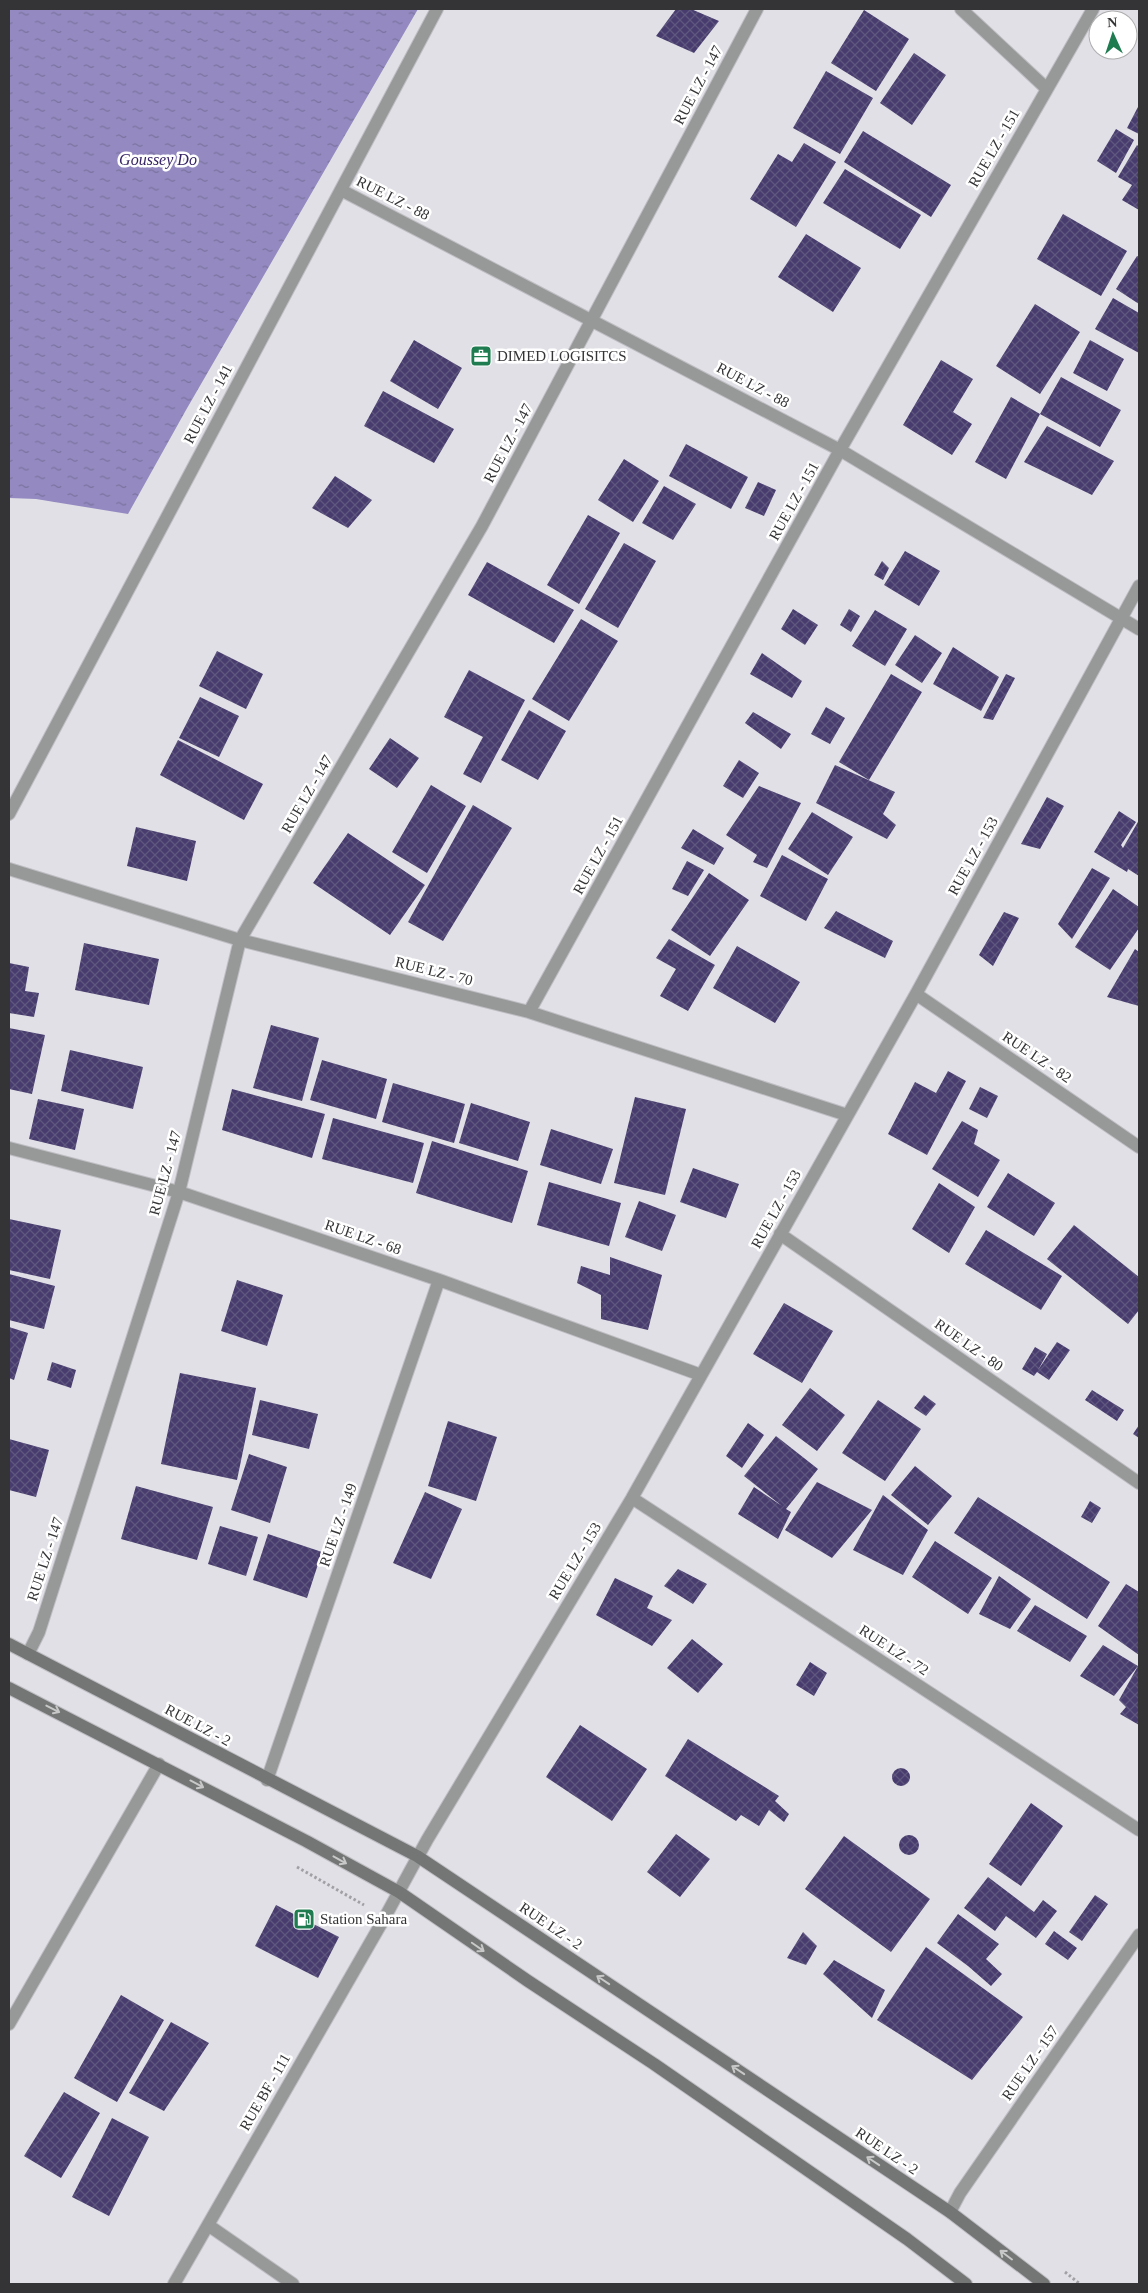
<svg xmlns="http://www.w3.org/2000/svg" width="1148" height="2293" viewBox="0 0 1148 2293" font-family="Georgia,serif">
	<style>
		.water { fill: url(#water-ripples) }
		.building { fill: url(#building-cross-hatch) }
		.lines { fill: none; stroke-linecap: round; stroke-linejoin: round }
		.street-casing { stroke: #bebec3; stroke-width: 14 }
		.secondary-casing { stroke: #bebec3; stroke-width: 14 }
		.path { stroke: #a1a0a4; stroke-width: 3; stroke-dasharray: 2.5 2.5; stroke-linecap: butt }
		.street { stroke: #979998; stroke-width: 12 }
		.secondary { stroke: #737674; stroke-width: 12 }
		.oneway { stroke: #c7c8c7 }
		.labels { text-anchor: middle; stroke-width: 5; stroke-linejoin: round; paint-order: stroke }
		.street-label { font-size: 15px; fill: #343436; stroke: #fff }
		.poi-label { font-size: 15px; fill: #343436; stroke: #fff; text-anchor: start }
		.water-label { font-size: 16px; font-style: italic; fill: #362365; stroke: #fff }
	</style>
	<defs>
		<pattern id="water-ripples" width="26" height="14" patternUnits="userSpaceOnUse" patternTransform="scale(1.25)"><rect width="26" height="14" fill="#948ac1"/><path d="M2 4q2-2 4 0t4 0M15 11q2-2 4 0t4 0" fill="none" stroke="#7a729e"/></pattern>
		<pattern id="building-cross-hatch" width="8" height="8" patternUnits="userSpaceOnUse" patternTransform="scale(1.25)"><rect width="8" height="8" fill="#473c6d"/><path d="M0 0l8 8M0 8l8-8" fill="none" stroke="#60577e"/></pattern>
	</defs>
	<rect width="100%" height="100%" fill="#e1e0e6"/>
	<path class="water" d="M9 9H418L186 410 128 514 36 499 9 498Z"/>
	<path class="building" d="M676 9H691L719 21 694 53 656 36Z
		M864 10 909 39 876 91 831 63Z
		M914 53 946 75 912 125 880 103Z
		M826 71 873 98 840 154 793 128Z
		M1139 105V134L1127 128Z
		M1116 129 1134 140 1116 173 1097 161Z
		M863 131 951 185 931 217 844 162Z
		M804 143 836 162 796 227 750 199 778 154 792 162Z
		M1137 145 1139 147V210L1122 200 1132 185 1118 177Z
		M845 169 921 215 900 249 823 203Z
		M1063 214 1127 251 1101 296 1037 259Z
		M806 234 861 268 833 312 778 277Z
		M1137 256 1139 257V304L1116 289Z
		M1113 298 1139 313V353L1095 329Z
		M1035 304 1080 332 1040 394 996 366Z
		M414 340 462 368 438 409 390 381Z
		M1090 340 1124 359 1107 391 1073 373Z
		M941 360 973 379 953 412 972 424 952 455 903 425Z
		M1061 377 1121 410 1100 447 1040 414Z
		M383 391 454 429 434 463 364 426Z
		M1011 397 1040 414 1006 479 975 462Z
		M1047 426 1114 461 1092 495 1024 462Z
		M686 444 748 477 731 509 669 476Z
		M624 459 659 481 633 522 598 500Z
		M335 476 372 500 348 528 312 508Z
		M758 482 776 490 764 516 745 508Z
		M664 486 696 504 673 540 642 523Z
		M588 515 620 533 579 604 547 585Z
		M624 543 656 561 618 628 585 609Z
		M905 551 940 571 919 606 884 585Z
		M882 561 889 568 883 580 874 575Z
		M487 562 574 610 554 643 468 595Z
		M793 609 818 625 805 645 781 629Z
		M849 609 860 616 851 632 840 625Z
		M875 610 907 629 885 666 852 646Z
		M581 619 618 641 569 721 532 699Z
		M915 635 942 653 922 683 895 665Z
		M953 647 999 677 981 711 933 684Z
		M217 651 263 674 246 709 199 686Z
		M762 653 802 681 792 698 750 674Z
		M469 670 525 700 481 783 463 774 483 737 444 717Z
		M891 674 922 692 869 780 839 762Z
		M1006 674 1015 678 993 720 983 718Z
		M200 697 239 716 219 757 179 738Z
		M826 707 845 718 830 744 811 734Z
		M529 710 566 731 538 780 501 760Z
		M753 712 791 734 781 749 745 723Z
		M390 738 419 758 397 788 369 769Z
		M178 740 263 784 244 820 160 775Z
		M739 760 759 773 743 798 723 786Z
		M835 765 895 792 883 814 896 825 887 839 816 803Z
		M431 785 466 806 427 873 392 852Z
		M759 786 801 803 767 868 753 862 757 855 726 835Z
		M1047 797 1064 806 1040 849 1021 844Z
		M473 805 512 828 443 941 408 922Z
		M1119 811 1136 822 1121 845 1123 848 1139 820V876L1128 869 1127 872 1094 852Z
		M812 812 853 837 828 875 788 849Z
		M136 827 196 841 187 881 127 866Z
		M693 829 724 848 714 865 681 848Z
		M348 833 425 885 390 935 313 883Z
		M782 855 828 879 806 921 760 896Z
		M687 861 704 870 688 896 672 889Z
		M1092 868 1110 878 1072 939 1058 924Z
		M709 873 749 900 710 956 671 930Z
		M1113 889 1139 907V928L1110 970 1075 947Z
		M836 911 893 941 885 958 824 928Z
		M1004 912 1019 918 993 966 979 955Z
		M669 939 715 965 688 1011 660 996 676 969 656 958Z
		M84 943 159 959 149 1005 75 990Z
		M737 946 800 982 775 1023 713 988Z
		M1135 949 1139 952V1006L1107 997Z
		M9 963 29 967 25 991 39 993 34 1017 9 1013Z
		M271 1025 319 1038 302 1101 253 1088Z
		M9 1028 45 1035 32 1094 9 1089Z
		M70 1050 143 1067 133 1109 61 1091Z
		M322 1060 387 1079 376 1119 310 1100Z
		M948 1071 966 1081 927 1155 888 1134 915 1082 936 1093Z
		M393 1083 465 1104 454 1143 382 1122Z
		M980 1087 998 1096 987 1118 969 1109Z
		M232 1089 325 1114 312 1158 222 1130Z
		M635 1097 686 1109 665 1195 614 1183Z
		M38 1099 84 1109 75 1150 29 1139Z
		M471 1103 530 1122 518 1161 459 1143Z
		M333 1118 424 1143 413 1183 322 1159Z
		M962 1121 978 1130 974 1144 1000 1160 978 1197 932 1169Z
		M551 1129 613 1149 601 1184 540 1165Z
		M432 1141 528 1171 512 1223 416 1193Z
		M693 1168 739 1184 726 1218 680 1202Z
		M1008 1173 1055 1203 1034 1236 987 1207Z
		M549 1182 621 1203 609 1246 537 1225Z
		M939 1183 975 1207 949 1253 912 1229Z
		M639 1201 676 1215 662 1251 625 1237Z
		M9 1219 61 1230 50 1279 9 1270Z
		M1074 1225 1139 1277V1310L1128 1324 1047 1259Z
		M986 1230 1062 1276 1041 1310 965 1264Z
		M610 1257 662 1275 648 1330 601 1319V1295L577 1283 581 1266 610 1275Z
		M9 1274 55 1286 44 1329 9 1320Z
		M237 1280 283 1295 267 1346 221 1331Z
		M784 1303 833 1331 802 1383 753 1354Z
		M9 1327 28 1333 14 1380 9 1378Z
		M1057 1342 1070 1350 1049 1380 1037 1372 1034 1376 1022 1369 1035 1347 1047 1354 1038 1370Z
		M52 1362 76 1370 71 1388 47 1380Z
		M180 1373 256 1388 237 1480 161 1464Z
		M810 1388 845 1415 817 1451 782 1425Z
		M1092 1390 1124 1410 1117 1421 1085 1400Z
		M924 1395 936 1404 926 1416 914 1408Z
		M260 1400 318 1414 309 1449 252 1435Z
		M878 1400 921 1429 885 1481 842 1453Z
		M448 1421 497 1437 476 1501 428 1486Z
		M748 1423 764 1435 742 1468 726 1456Z
		M1139 1425V1438L1133 1434Z
		M776 1436 818 1469 786 1509 791 1512 778 1539 738 1514 754 1487 782 1506 744 1476Z
		M9 1439 49 1450 36 1497 9 1490Z
		M249 1454 287 1467 270 1523 231 1510Z
		M915 1466 952 1496 928 1525 891 1495Z
		M817 1482 872 1510 832 1558 785 1530Z
		M136 1486 213 1507 197 1560 121 1539Z
		M425 1492 462 1509 431 1579 393 1563Z
		M883 1495 928 1530 903 1575 853 1550Z
		M978 1497 1110 1582 1087 1619 954 1533Z
		M1090 1501 1101 1508 1092 1523 1081 1517Z
		M220 1526 258 1537 246 1576 208 1564Z
		M268 1534 322 1552 307 1598 253 1580Z
		M935 1541 992 1578 968 1614 912 1577Z
		M678 1569 707 1584 693 1604 664 1586Z
		M999 1576 1031 1599 1010 1629 979 1614Z
		M615 1578 653 1596 647 1608 672 1620 652 1646 596 1615Z
		M1126 1584 1139 1592V1655L1098 1626Z
		M1035 1605 1087 1636 1070 1662 1017 1631Z
		M692 1639 723 1664 698 1693 667 1668Z
		M1103 1645 1138 1666 1114 1696 1080 1676Z
		M810 1662 827 1673 814 1696 796 1685Z
		M1138 1666 1139 1667V1725L1120 1714 1126 1707 1119 1700Z
		M580 1725 647 1769 612 1821 546 1777Z
		M688 1739 779 1796 775 1801 789 1814 784 1822 769 1810 759 1826 741 1815 736 1821 665 1776Z
		M892 1777a9 9 0 1 1 18 0a9 9 0 1 1-18 0Z
		M1031 1803 1063 1826 1021 1886 989 1864Z
		M676 1834 710 1859 680 1897 647 1872Z
		M899 1845a10 10 0 1 1 20 0a10 10 0 1 1-20 0Z
		M844 1836 930 1899 891 1952 805 1889Z
		M988 1877 1034 1912 1043 1900 1057 1911 1036 1938 1006 1916 995 1931 964 1908Z
		M1095 1895 1108 1904 1082 1941 1069 1932Z
		M276 1905 339 1937 318 1978 255 1946Z
		M958 1914 999 1944 986 1959 1002 1974 991 1986 968 1966 937 1943Z
		M1054 1931 1077 1948 1068 1960 1045 1944Z
		M803 1932 817 1946 806 1965 787 1958Z
		M926 1947 1023 2017 972 2080 877 2020Z
		M834 1960 885 1990 872 2018 823 1974Z
		M121 1995 164 2020 117 2102 74 2078Z
		M171 2022 209 2043 164 2111 129 2093Z
		M64 2092 100 2113 61 2178 24 2156Z
		M112 2118 149 2137 109 2216 72 2197Z"/>
	<g class="lines">
		<g class="street-casing">
			<path id="street" d="M961 9 1047 89
				M341 190 840 450 1139 629
				M9 814 437 9
				M9 869 240 940 529 1012 847 1115
				M916 994 1139 1147
				M529 1012 840 450 1093 9
				M9 1148 179 1192 439 1280 701 1375
				M780 1234 1139 1483
				M632 1498 1139 1830
				M28 1654 39 1632 179 1192 240 940 482 526 757 9
				M267 1780 439 1280
				M9 2024 159 1764
				M950 2212 960 2193 1139 1935
				M208 2225 293 2284
				M174 2284 385 1917 427 1840 632 1498 916 994 1139 586"/>
		</g>
		<g class="secondary-casing">
			<path id="secondary" d="M9 1644 417 1856 950 2212 1044 2284
				M9 1688 306 1841 399 1892 528 1981 654 2064 907 2239 966 2284"/>
		</g>
		<path class="path" d="M297 1867 364 1905
			M1065 2272 1080 2284"/>
		<use href="#street" class="street"/>
		<use href="#secondary" class="secondary"/>
	</g>
	<defs><path id="oneway-shaft" d="M-6 0H5M1.5-3L5.5 0L1.5 3" fill="none" stroke-width="1.6" stroke-linecap="round" stroke-linejoin="round" transform="scale(1.25)"/></defs>
	<g class="oneway">
		<use href="#oneway-shaft" transform="translate(53 1709) rotate(27)"/>
		<use href="#oneway-shaft" transform="translate(197 1784) rotate(28)"/>
		<use href="#oneway-shaft" transform="translate(340 1860) rotate(29)"/>
		<use href="#oneway-shaft" transform="translate(478 1947) rotate(35)"/>
		<use href="#oneway-shaft" transform="translate(603 1980) rotate(-146)"/>
		<use href="#oneway-shaft" transform="translate(738 2070) rotate(-146)"/>
		<use href="#oneway-shaft" transform="translate(873 2161) rotate(-146)"/>
		<use href="#oneway-shaft" transform="translate(1006 2255) rotate(-143)"/>
	</g>
	<defs>
		<g id="office-square" transform="scale(1.125)"><rect x="-9" y="-9" width="18" height="18" rx="4" fill="#1f7b50" stroke="#fff"/><path d="M-6-3h4V-5.5h4V-3h4V5H-6ZM-1-4.5V-3h2v-1.5ZM-6 0V1H6V0Z" fill="#fff"/></g>
		<g id="fuel-square" transform="scale(1.125)"><rect x="-9" y="-9" width="18" height="18" rx="4" fill="#1f7b50" stroke="#fff"/><path d="M-5.5-6h7V0h2V4h1.3V-2.5L3-4.5l.8-.8L6-3V5H2.5V1h-1V6h-7ZM-4.2-4.7v3.2H.2V-4.7Z" fill="#fff"/></g>
	</defs>
	<g fill-rule="evenodd">
		<use href="#office-square" x="481" y="356"/>
		<use href="#fuel-square" x="304" y="1919"/>
	</g>
	<g class="labels">
		<g class="street-label">
			<text transform="translate(698 85) rotate(-62)" y="5">RUE LZ - 147</text>
			<text transform="translate(994 148) rotate(-60)" y="5">RUE LZ - 151</text>
			<text transform="translate(393 198) rotate(27)" y="5">RUE LZ - 88</text>
			<text transform="translate(753 385) rotate(28)" y="5">RUE LZ - 88</text>
			<text transform="translate(208 404) rotate(-62)" y="5">RUE LZ - 141</text>
			<text transform="translate(508 443) rotate(-62)" y="5">RUE LZ - 147</text>
			<text transform="translate(794 501) rotate(-61)" y="5">RUE LZ - 151</text>
			<text transform="translate(307 794) rotate(-60)" y="5">RUE LZ - 147</text>
			<text transform="translate(598 855) rotate(-61)" y="5">RUE LZ - 151</text>
			<text transform="translate(973 856) rotate(-61)" y="5">RUE LZ - 153</text>
			<text transform="translate(434 971) rotate(14)" y="5">RUE LZ - 70</text>
			<text transform="translate(1037 1057) rotate(34)" y="5">RUE LZ - 82</text>
			<text transform="translate(165 1173) rotate(-75)" y="5">RUE LZ - 147</text>
			<text transform="translate(776 1209) rotate(-61)" y="5">RUE LZ - 153</text>
			<text transform="translate(363 1237) rotate(19)" y="5">RUE LZ - 68</text>
			<text transform="translate(969 1345) rotate(35)" y="5">RUE LZ - 80</text>
			<text transform="translate(338 1525) rotate(-71)" y="5">RUE LZ - 149</text>
			<text transform="translate(45 1559) rotate(-72)" y="5">RUE LZ - 147</text>
			<text transform="translate(575 1561) rotate(-59)" y="5">RUE LZ - 153</text>
			<text transform="translate(894 1650) rotate(33)" y="5">RUE LZ - 72</text>
			<text transform="translate(198 1725) rotate(28)" y="5">RUE LZ - 2</text>
			<text transform="translate(551 1926) rotate(34)" y="5">RUE LZ - 2</text>
			<text transform="translate(1030 2063) rotate(-55)" y="5">RUE LZ - 157</text>
			<text transform="translate(265 2092) rotate(-60)" y="5">RUE BF - 111</text>
			<text transform="translate(887 2151) rotate(34)" y="5">RUE LZ - 2</text>
		</g>
		<g class="poi-label">
			<text x="497" y="361">DIMED LOGISITCS</text>
			<text x="320" y="1924">Station Sahara</text>
		</g>
		<g class="water-label">
			<text x="158" y="165">Goussey Do</text>
		</g>
	</g>
	<rect width="1148" height="2293" fill="none" stroke="#343436" stroke-width="20"/>
	<g transform="translate(1113 35) rotate(357)"><circle r="24" fill="#ffffff" stroke="#aeaeaf"/>
	<path d="M0-4L9 19L0 12L-9 19Z" fill="#1f7b50"/>
	<text y="-8" font-size="14" font-weight="bold" text-anchor="middle" fill="#343436">N</text>
	</g>
</svg>
